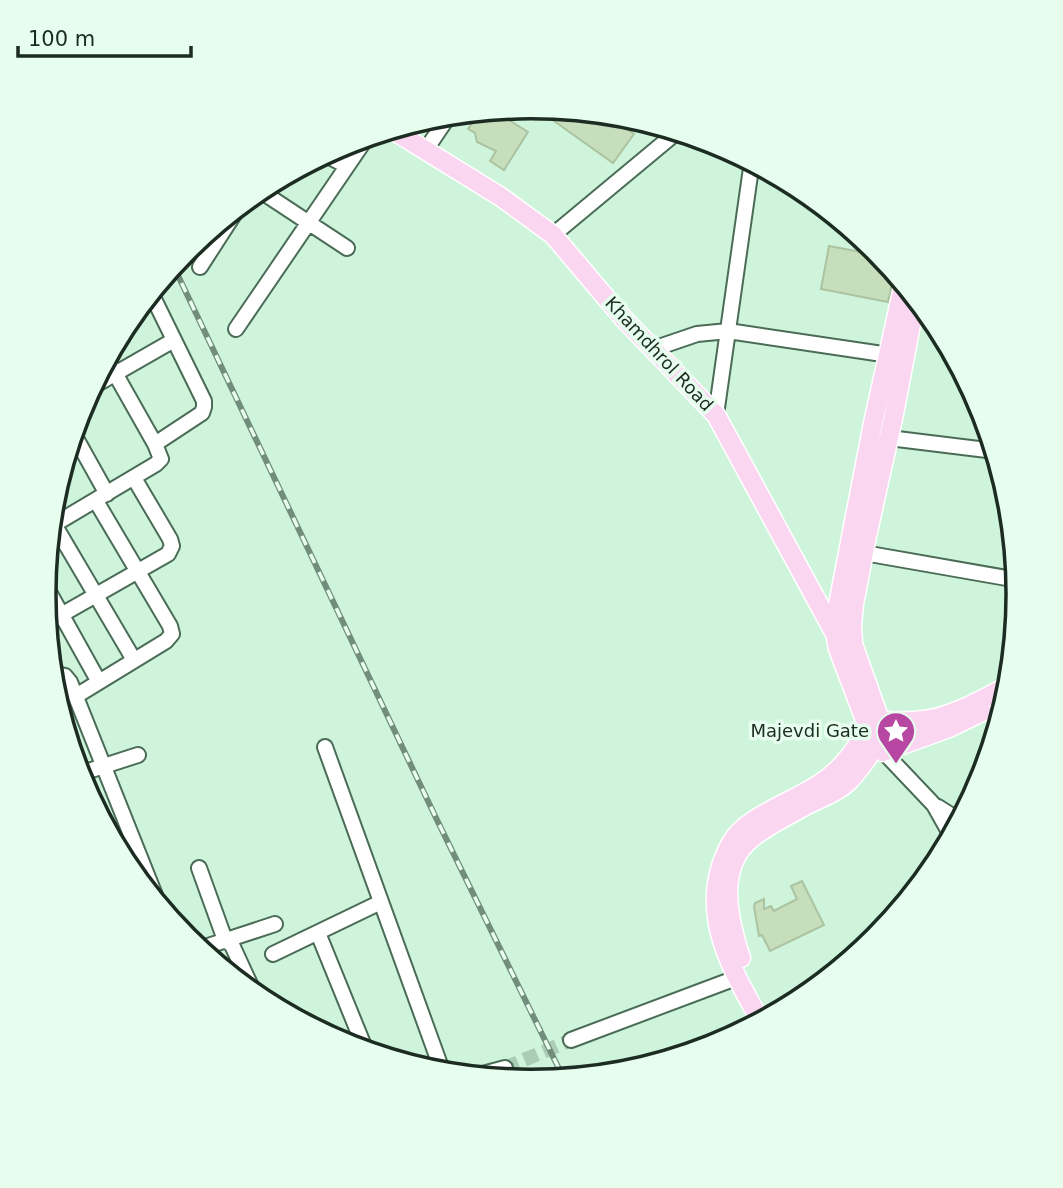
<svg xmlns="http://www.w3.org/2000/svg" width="1063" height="1188" viewBox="0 0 1063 1188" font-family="'DejaVu Sans',sans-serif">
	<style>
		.building { fill: #c6debb; stroke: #acc3a1; stroke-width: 2 }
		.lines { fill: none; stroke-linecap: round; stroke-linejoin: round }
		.minor-tunnel { stroke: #abcdb6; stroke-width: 14; stroke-dasharray: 14 7; stroke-linecap: butt }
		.minor-casing { stroke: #4a6c56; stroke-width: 18 }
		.major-casing { stroke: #fff; stroke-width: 21 }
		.minor { stroke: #fff; stroke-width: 14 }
		.major { stroke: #fbd6f1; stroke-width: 18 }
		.rail-casing { stroke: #738d7c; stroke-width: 6 }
		.rail { stroke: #e7feee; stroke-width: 3.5; stroke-dasharray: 10; stroke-linecap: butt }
		.labels { text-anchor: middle; stroke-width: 7; stroke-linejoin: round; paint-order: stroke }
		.street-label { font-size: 18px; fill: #1d2c22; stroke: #e7feee }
		.poi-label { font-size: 18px; fill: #1d2c22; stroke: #e7feee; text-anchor: end }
		.rim { fill: none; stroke: #1d2c22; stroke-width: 3.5 }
	</style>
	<rect width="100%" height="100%" fill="#cef5db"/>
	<path class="building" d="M533 106 605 114 634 134 613 163Z
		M493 110 528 132 504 170 490 161 496 151 477 142 475 133 468 129 480 111Z
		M829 246 882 256 896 273 893 281 888 302 821 289Z
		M802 881 824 925 770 951 762 935 759 936 754 907 755 903 764 899V909L771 906 774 911 797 899 791 886Z"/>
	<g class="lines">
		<path class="minor-tunnel" d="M505 1068 571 1040"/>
		<g class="minor-casing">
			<path id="minor" d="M425 151 450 114
				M324 154 347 166
				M259 190 347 248
				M553 235 678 131
				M200 267 240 205
				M151 293 204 401V407L202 413 155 444
				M236 329 367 137
				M653 349 697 334 728 331 896 356
				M92 387 174 340
				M716 415 752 161
				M73 433 107 494
				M889 438 995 451
				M51 519 134 660
				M50 527 156 464 161 459 155 444 107 359
				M864 553 1018 580
				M45 585 99 682
				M47 623 168 554 172 546 170 539 134 478
				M52 674 65 676 70 682 159 905
				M76 696 166 641 172 634 170 626 96 501
				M878 746 934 805 952 837
				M325 747 443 1073
				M79 774 138 755
				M938 807 960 821
				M199 868 225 940 232 945 255 995
				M318 933 366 1051
				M199 949 275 924
				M273 954 381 902
				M571 1040 736 978
				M475 1076 505 1068"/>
		</g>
		<g class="major-casing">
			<path id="major" d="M391 129 501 197 553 235 624 319 716 415 835 634
				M869 720C890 721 913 723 935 718 961 712 986 697 1010 685
				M883 752 949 728 982 712
				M741 958C729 921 715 867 752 838 768 825 789 815 807 805 821 798 838 792 849 781 855 775 861 767 866 760 875 747 881 737 880 720L853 644 852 625 854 604 867 536 893 419 916 298
				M761 1022C734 973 703 923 721 866 729 842 737 830 759 817 790 798 825 788 848 758 858 746 864 736 865 720L838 649 835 633 836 615 873 423 904 283"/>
		</g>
		<use href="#minor" class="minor"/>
		<use href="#major" class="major"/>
		<g class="rail-casing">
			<path id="rail" d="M173 265 437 820 564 1079"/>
		</g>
		<use href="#rail" class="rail"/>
	</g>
	<defs>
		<g id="sight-pin" transform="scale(2.0125)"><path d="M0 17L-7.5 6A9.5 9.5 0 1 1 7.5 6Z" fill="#b747a2" stroke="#e7feee"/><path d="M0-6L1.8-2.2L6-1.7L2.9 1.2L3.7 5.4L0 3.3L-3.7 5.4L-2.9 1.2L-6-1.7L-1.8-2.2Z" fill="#fff"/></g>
	</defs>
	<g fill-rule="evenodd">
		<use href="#sight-pin" x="896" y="731"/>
	</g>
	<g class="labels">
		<g class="street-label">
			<text transform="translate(659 354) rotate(47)" y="6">Khamdhrol Road</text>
		</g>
		<g class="poi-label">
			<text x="869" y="737">Majevdi Gate</text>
		</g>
	</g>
	<path d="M0 0H1063V1188H0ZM56 594a475 475 0 1 1 950 0a475 475 0 1 1-950 0Z" fill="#e7feee" fill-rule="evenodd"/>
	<path class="rim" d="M56 594a475 475 0 1 1 950 0a475 475 0 1 1-950 0Z"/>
	<path d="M18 46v10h173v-10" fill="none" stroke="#1d2c22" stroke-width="3.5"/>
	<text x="28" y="46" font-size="21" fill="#1d2c22" stroke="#e7feee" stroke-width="5" paint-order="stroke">100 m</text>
</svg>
